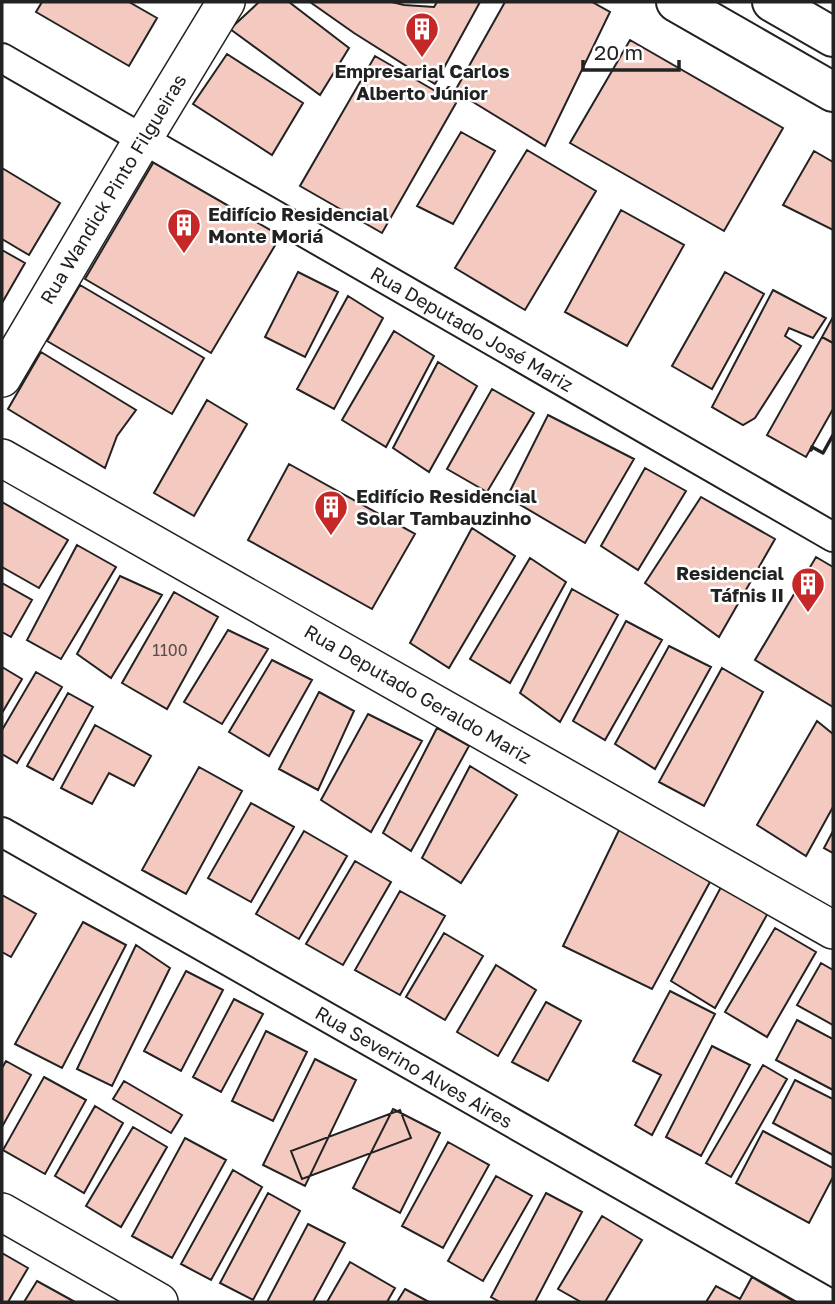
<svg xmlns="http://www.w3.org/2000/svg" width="835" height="1304" viewBox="0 0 835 1304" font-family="'Golos Text',sans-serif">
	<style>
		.building { fill: #f3c9c0; stroke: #222; stroke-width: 2 }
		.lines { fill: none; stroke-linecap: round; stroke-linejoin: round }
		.minor-casing { stroke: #222; stroke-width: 32 }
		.tertiary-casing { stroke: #222; stroke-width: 40 }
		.primary-casing { stroke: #222; stroke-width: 42 }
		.minor { stroke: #fff; stroke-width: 28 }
		.tertiary { stroke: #fff; stroke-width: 37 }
		.primary { stroke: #fff; stroke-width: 38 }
		.wall { stroke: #222; stroke-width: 3.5 }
		.labels { text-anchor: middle; stroke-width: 5; stroke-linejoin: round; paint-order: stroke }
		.number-label { font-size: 16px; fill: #564c4a }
		.poi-label { font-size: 19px; font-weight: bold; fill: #222; stroke: #fff; text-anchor: start }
		.street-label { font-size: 19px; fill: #222; stroke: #fff }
	</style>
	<rect width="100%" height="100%" fill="#fff"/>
	<path class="building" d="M42 2H129L157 18 129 66 36 12Z
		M259 2H289L349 48 320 95 230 29Z
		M310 2H392L404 5 434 7 437 2H480L435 84 354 33Z
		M505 2H592L610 12 545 146 455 91Z
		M630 40 783 128 724 231 570 143Z
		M227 54 303 103 272 155 193 104Z
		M375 56 456 103 382 233 300 186Z
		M461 132 495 151 453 224 417 206Z
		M527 150 596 191 525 310 455 268Z
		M814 151 833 162V230L783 205Z
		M156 158 283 232 211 353 85 279Z
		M2 168 60 203 29 255 2 239Z
		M621 210 684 245 627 346 565 312Z
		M2 250 25 263 2 303Z
		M298 272 338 292 305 357 265 337Z
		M725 272 764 294 712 389 672 366Z
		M80 285 204 358 172 414 47 341Z
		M773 290 826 318 813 338 789 328 785 336 801 346 755 418 743 425 712 407Z
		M348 296 383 318 334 409 297 389Z
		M833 317V343L822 337Z
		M394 331 434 356 386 447 342 420Z
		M822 337 833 343V409L806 457 767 435Z
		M41 352 136 410 117 436 105 468 8 409Z
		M438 362 477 386 429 472 393 448Z
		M492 389 534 413 487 492 447 469Z
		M207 400 247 424 194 516 154 493Z
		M548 415 634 459 585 543 507 497Z
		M289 464 415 534 372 609 248 540Z
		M645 468 686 491 638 570 601 546Z
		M701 497 775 539 719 637 645 583Z
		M2 502 68 540 39 588 2 567Z
		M472 528 515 556 449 668 410 643Z
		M77 545 116 567 61 659 27 640Z
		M816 557 833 567V707L755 660Z
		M530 558 566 582 510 683 470 659Z
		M120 576 162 595 111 678 77 654Z
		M2 583 32 600 11 637 2 632Z
		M572 589 618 615 560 722 520 693Z
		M174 592 218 617 167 709 122 683Z
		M626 621 662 640 605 740 573 721Z
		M228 630 268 649 222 724 184 702Z
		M669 646 711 667 655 769 615 744Z
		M272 660 312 680 269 756 229 732Z
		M2 667 22 679 2 713Z
		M722 668 763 692 704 806 659 782Z
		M36 672 62 687 17 763 2 754V730Z
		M319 692 354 711 318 790 279 769Z
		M68 693 93 707 53 780 27 766Z
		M368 714 422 741 371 832 321 800Z
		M817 721 833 734V807L806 856 757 825Z
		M95 725 151 756 134 786 109 773 92 804 61 788Z
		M437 728 469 746 411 851 383 833Z
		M470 766 517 795 461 883 422 858Z
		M199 767 242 791 186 894 142 870Z
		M251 803 294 827 251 902 208 878Z
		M621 826 711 880 652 989 563 946Z
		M304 831 347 856 299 939 256 914Z
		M833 831V853L824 848Z
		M355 861 391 882 343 965 306 944Z
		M721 887 768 913 715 1008 671 981Z
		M400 891 445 916 400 995 355 970Z
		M2 895 36 914 11 957 2 952Z
		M83 922 126 945 62 1068 15 1044Z
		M775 928 816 952 767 1037 725 1012Z
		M444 933 483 956 445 1020 406 997Z
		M136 945 170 968 112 1086 77 1069Z
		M821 963 833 970V1025L797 1005Z
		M496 965 536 990 498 1056 457 1032Z
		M186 971 223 990 181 1071 144 1051Z
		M670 991 715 1014 652 1135 635 1125 661 1075 633 1061Z
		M234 999 263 1014 221 1092 193 1077Z
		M546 1002 581 1021 548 1081 512 1062Z
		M797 1020 833 1039V1090L776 1060Z
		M266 1031 307 1052 273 1121 232 1101Z
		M712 1046 750 1065 701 1156 666 1137Z
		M315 1059 356 1080 305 1186 263 1165Z
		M6 1061 31 1075 2 1127V1068Z
		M763 1065 787 1079 731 1177 706 1163Z
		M44 1077 86 1100 45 1174 3 1150Z
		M795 1080 833 1099V1155L773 1123Z
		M124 1081 182 1115 171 1133 113 1099Z
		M95 1106 123 1123 84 1193 55 1176Z
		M393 1109 440 1133 400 1213 353 1188Z
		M400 1110 411 1138 302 1179 291 1151Z
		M133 1127 167 1147 121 1227 86 1206Z
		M763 1131 833 1168V1177L809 1223 736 1183Z
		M185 1138 226 1160 172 1258 132 1236Z
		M448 1142 489 1165 443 1248 402 1226Z
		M233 1170 262 1187 211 1280 181 1264Z
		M496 1176 532 1196 483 1281 448 1261Z
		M268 1193 300 1211 253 1300 220 1283Z
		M546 1193 582 1212 535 1302H500L491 1297Z
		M602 1216 642 1240 605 1302H581L558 1289Z
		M308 1224 345 1243 313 1302H267Z
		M2 1253 28 1268 8 1302H2Z
		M350 1262 395 1288 387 1302H327Z
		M752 1277 795 1302H706L716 1286 740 1299Z
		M37 1281 75 1302H24Z
		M405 1289 429 1302H397Z"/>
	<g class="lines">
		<g class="minor-casing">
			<path id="minor" d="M2 58 833 537
				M2 832 827 1302"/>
		</g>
		<g class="tertiary-casing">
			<path id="tertiary" d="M2 378 143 139 226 2
				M2 458 833 930
				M2 1212 159 1302"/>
		</g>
		<g class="primary-casing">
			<path id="primary" d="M676 2 833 92
				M772 2 833 37"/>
		</g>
		<use href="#minor" class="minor"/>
		<use href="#tertiary" class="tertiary"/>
		<use href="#primary" class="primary"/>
		<path class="wall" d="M811 450 812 447 823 453 833 435"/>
	</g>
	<defs>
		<g id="building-pin" transform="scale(1.75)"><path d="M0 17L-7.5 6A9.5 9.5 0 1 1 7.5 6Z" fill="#c62828" stroke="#fff"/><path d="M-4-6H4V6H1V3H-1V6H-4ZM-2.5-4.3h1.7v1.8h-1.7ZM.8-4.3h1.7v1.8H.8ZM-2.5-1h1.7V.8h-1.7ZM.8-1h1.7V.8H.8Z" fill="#fff"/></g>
	</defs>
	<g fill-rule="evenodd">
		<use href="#building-pin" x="422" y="29"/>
		<use href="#building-pin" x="184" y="225"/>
		<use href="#building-pin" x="331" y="507"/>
		<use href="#building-pin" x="808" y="584"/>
	</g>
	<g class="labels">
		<g class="number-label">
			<text x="170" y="656">1100</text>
		</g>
		<g class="poi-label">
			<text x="422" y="78" text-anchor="middle">Empresarial Carlos<tspan x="422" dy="22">Alberto Júnior</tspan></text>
			<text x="208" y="221">Edifício Residencial<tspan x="208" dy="22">Monte Moriá</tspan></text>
			<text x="356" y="503">Edifício Residencial<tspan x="356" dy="22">Solar Tambauzinho</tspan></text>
			<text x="784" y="580" text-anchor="end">Residencial<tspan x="784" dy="22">Táfnis II</tspan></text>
		</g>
		<g class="street-label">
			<text transform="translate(113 189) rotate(-59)" y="7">Rua Wandick Pinto Filgueiras</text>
			<text transform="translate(472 329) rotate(30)" y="7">Rua Deputado José Mariz</text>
			<text transform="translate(418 694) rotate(30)" y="7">Rua Deputado Geraldo Mariz</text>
			<text transform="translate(414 1067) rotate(30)" y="7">Rua Severino Alves Aires</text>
		</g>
	</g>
	<rect width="835" height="1304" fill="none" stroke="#222222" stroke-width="7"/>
	<path d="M583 60v10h96v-10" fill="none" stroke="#222222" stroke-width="3.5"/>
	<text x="594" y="60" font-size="21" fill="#222222" stroke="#ffffff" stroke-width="5" paint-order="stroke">20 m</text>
</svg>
